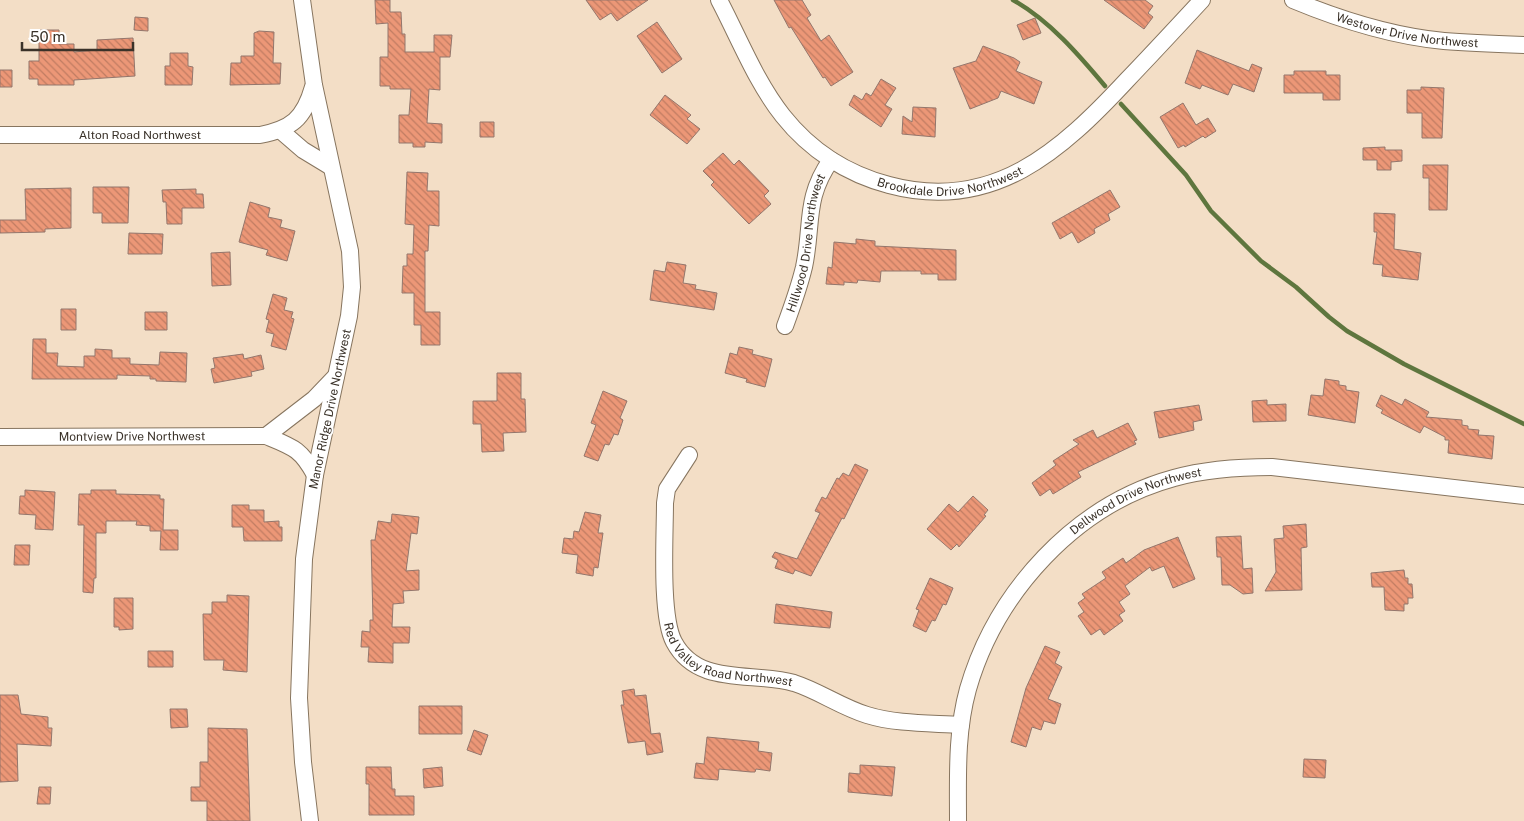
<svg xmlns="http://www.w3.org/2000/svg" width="1524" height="821" viewBox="0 0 1524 821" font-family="'Public Sans',sans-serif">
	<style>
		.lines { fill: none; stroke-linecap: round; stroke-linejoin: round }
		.stream { stroke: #5e763e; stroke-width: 4.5 }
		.building { fill: url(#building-back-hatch); stroke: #93766c }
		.street-casing { stroke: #87755f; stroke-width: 18 }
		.street { stroke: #fff; stroke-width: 16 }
		.labels { text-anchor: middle; stroke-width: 4; stroke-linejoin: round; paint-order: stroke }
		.street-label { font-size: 12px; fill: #3a3229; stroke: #fff }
	</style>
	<defs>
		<pattern id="building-back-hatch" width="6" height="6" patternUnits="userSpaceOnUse" patternTransform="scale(1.25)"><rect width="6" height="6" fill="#ec9777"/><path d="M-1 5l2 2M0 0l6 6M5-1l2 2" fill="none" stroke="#c07c62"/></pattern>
	</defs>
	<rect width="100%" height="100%" fill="#f3dec6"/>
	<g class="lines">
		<path class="stream" d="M1013 0C1049 20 1079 55 1105 86
			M1121 104 1186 175 1211 211 1261 261 1296 287 1329 317 1347 331 1404 364 1524 424"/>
	</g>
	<path class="building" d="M375 0H390V12H401L402 34H405V52H434V35H452L450 57H440V90L429 89 427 123 442 124V143L425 142V147H413V143H399V115H409L411 89H390V86H380V57H388V23L376 24Z
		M586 0H648L617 21 611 13 600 20Z
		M774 0H802L811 15 807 18 821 41 829 35 853 72 831 86 825 77 823 78 791 27 789 28Z
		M1104 0H1145L1153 6 1148 13 1153 17 1144 29Z
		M135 17 148 18V31L134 30Z
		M1035 18 1041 33 1023 40 1017 25Z
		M657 22 682 59 662 73 637 36Z
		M39 30H59V44H74V52L97 50V40L133 38 135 76 74 80V85H38V79H29V61H39Z
		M259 31 274 32 273 63H281L280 84 230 85 231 63H241V56H254V33Z
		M983 46 1014 58 1020 62 1016 71 1042 82 1034 104 1001 91 998 98 970 109 953 68 976 61Z
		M1197 50 1249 71 1252 64 1262 68 1254 92 1233 84 1228 95 1202 85 1200 89 1185 83Z
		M170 53H188V66L193 67 192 85H165V66H170Z
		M0 70H12V87H0Z
		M1294 71H1326V75H1340V100H1323V93H1284V75H1294Z
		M881 79 896 88 885 105 892 109 881 127 849 105 854 95 862 100 866 93 871 96Z
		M1421 87 1444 88 1442 138H1422V113H1407V90H1421Z
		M665 95 691 115 687 119 700 129 687 144 650 115Z
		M1183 103 1196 125 1208 118 1216 131 1205 138 1203 136 1185 147 1184 145 1178 148 1160 117Z
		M913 107 936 108 935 137 902 134 903 116 912 122Z
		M480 122H494V137H480Z
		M1385 147V150H1402V161L1391 162V170H1377V160H1363V148Z
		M723 153 734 165 739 160 769 191 764 196 771 204 749 224 711 185 714 182 703 171Z
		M1423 165H1448L1447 210H1429V178H1423Z
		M407 172 428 173 427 191H439V226L429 225 428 251H425V312H440V345H421V325H414V293H402L403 266H407V254H413L414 225 405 224Z
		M93 187H129L128 223H102V213H93Z
		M71 188V228L45 229V232L0 233V220H26L25 189Z
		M196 189V194H203L204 208H182V224H167L166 202H163L162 190Z
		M1110 190 1120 207 1108 214 1110 220 1094 229 1095 233 1078 243 1072 232 1060 239 1052 223Z
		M250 202 270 208 268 217 282 220 280 227 295 231 287 261 266 255 268 250 239 242Z
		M1374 213 1395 214 1394 249 1421 253 1418 280 1382 276 1383 265 1373 264 1377 232H1374Z
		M129 233 163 234 162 254H128Z
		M856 239 875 241V246L956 250V280H938V274H921V271H881L880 282 858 280 857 283 844 282V285L826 284 828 267 832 268 834 242 856 244Z
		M230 252 231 285 212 286 211 253Z
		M667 262 686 265 683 283 696 285 695 289 717 293 714 310 650 300 654 270 665 272Z
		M273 294 287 298 284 310 293 312 291 318 294 319 286 350 271 346 274 334 266 332 269 320 266 319Z
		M61 309H76V330H61Z
		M145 312H167V330H145Z
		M33 339H46V353H58L57 366 84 367V356H95V349L112 350V358H130V364L159 365 160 352 187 353 186 382 156 381V379H150V376L117 375V379H32Z
		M739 347 753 350 752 354 772 359 765 387 746 382 747 379 725 373 730 353 737 355Z
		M243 354 244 359 261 355 264 369 251 372 252 376 214 383 211 369 215 368 213 358Z
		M497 373H521V399H525L526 432 503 433 504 451 482 452 481 424H473V401H497Z
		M1325 379 1339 381V385L1346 386V390L1359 392 1355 423 1308 415 1311 395 1323 396Z
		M603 391 627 401 620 418 623 420 618 435 614 434 609 445 605 444 598 461 584 456 596 425 591 423Z
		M1381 395 1402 405 1405 399 1429 412 1426 417 1462 420V425L1468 426V429L1479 430 1478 435 1494 436 1492 459 1448 453 1449 440H1445V437L1424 426 1420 433 1381 413 1383 410 1376 406Z
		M1267 400V405L1286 404V421L1253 422 1252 401Z
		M1199 405 1202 420 1193 422 1194 430 1159 438 1154 412Z
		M1128 423 1137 440 1134 441 1136 444 1078 472 1081 477 1053 494 1050 489 1040 496 1032 483 1056 465 1053 461 1079 444 1073 440 1093 430 1097 438Z
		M855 464 868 470 844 519 842 518 811 576 795 570 793 574 775 568 778 560 772 557 775 552 797 559 820 513 815 511 822 497 826 499 837 478 839 479 843 473 849 476Z
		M25 490 55 492 53 530 35 529 36 515 19 514 20 496H25Z
		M91 490H116V494L160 495V499H164L163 530H178V550H160L161 531H150V526L136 525 137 521H106V533H96V578H94L93 593 83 592 84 525H78L79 494H91Z
		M973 496 988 510 984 515 986 516 959 547 957 544 951 550 927 529 949 504 958 512Z
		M232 505H249V510H264V522L279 521V527H282V541H244L243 527H232Z
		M585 512 601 515 598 533H603L598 568 594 567 593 576 576 573 578 555 562 553 564 538 573 539 574 531 579 532Z
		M392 514 419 517 417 534 411 533 406 571 419 570V590L403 591 404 603 393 604 392 627H410L409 643H393V663L368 662 369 647H361L362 631 370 632V620H373L371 540H375L378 521 391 523Z
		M1306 524 1307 547 1301 548 1302 590 1265 591 1276 572 1274 539 1284 538 1283 526Z
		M1241 536 1243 569 1252 568 1253 593 1243 594 1230 585H1222L1221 557H1217L1216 537Z
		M1178 537 1195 579 1173 588 1164 566 1152 571 1150 567 1125 586 1130 594 1119 602 1125 611 1119 615 1123 621 1104 635 1100 629 1091 635 1078 616 1084 612 1078 603 1085 598 1082 594 1106 578 1102 572 1123 558 1126 563 1144 550Z
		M15 545H30L29 565H14Z
		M1404 570 1405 578H1408V584H1412L1413 598H1408V604H1404V611L1385 610 1384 587H1372L1371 573Z
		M930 578 953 588 946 605 943 604 935 621 932 620 926 632 913 626 919 610 916 609Z
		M227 595 249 596 247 672 223 670 224 660H204L203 614H212V602H227Z
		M114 598H133V629L119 630V627H114Z
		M776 604 832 612 830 628 774 623Z
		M1045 646 1060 652 1055 663 1062 667 1048 699 1061 704 1055 724 1044 721 1041 730 1032 727 1026 747 1011 742 1026 688Z
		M148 651H173V667H148Z
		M634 689 635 696 646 695 651 734 660 733 663 752 647 755 645 741 628 743 621 705H624L622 691Z
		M0 695H18L21 714 48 717V728H52L51 746 17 744 18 781 0 782Z
		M419 706H462V734H419Z
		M170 709H187L188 727 171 728Z
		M208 728 247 729 250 821H207V801H191V787H200V762H208Z
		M474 730 488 735 481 755 467 750Z
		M707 737 759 742 758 751 772 753 770 771 756 769 755 772H751L719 769 718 780 694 778 696 763 704 764Z
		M1304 759 1326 760 1325 778 1303 777Z
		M860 765 895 767 892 796 848 792 849 773 860 774Z
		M366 767H391L392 789H395V796H414V815H369V784H366Z
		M442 767 443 786 424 788 423 769Z
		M39 787H51L50 804H37Z"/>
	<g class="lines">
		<g class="street-casing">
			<g id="street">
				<path d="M302 0 314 85 350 251 352 287 349 316 315 475 304 559 299 698 303 762 310 821"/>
				<path id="s1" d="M719 0C739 38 756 82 783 116 810 150 847 174 889 185 993 213 1061 151 1127 80 1152 54 1177 27 1202 0"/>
				<path id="s2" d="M1293 0C1341 20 1392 36 1444 41 1470 43 1497 44 1524 45"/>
				<path d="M281 131 303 150 331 167"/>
				<path id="s3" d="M0 135H260C291 129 304 119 313 87"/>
				<path id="s4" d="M785 326C792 307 799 288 804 267 813 225 804 198 831 160"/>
				<path d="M266 436 314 399 336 376"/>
				<path id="s5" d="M0 437 266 436C293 447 301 449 315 475"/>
				<path id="s6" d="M689 455 667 489 665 503C665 535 660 616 674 642 698 687 752 671 794 683 819 691 841 707 867 715 896 724 931 723 961 725"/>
				<path id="s7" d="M958 821C958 777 956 732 968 689 996 592 1075 505 1174 478 1206 469 1239 467 1272 467L1524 496"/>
			</g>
		</g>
		<use href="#street" class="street"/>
	</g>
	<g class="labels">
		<g class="street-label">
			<text dy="4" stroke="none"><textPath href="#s2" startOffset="119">Westover Drive Northwest</textPath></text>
			<text dy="4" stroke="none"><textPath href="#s3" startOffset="140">Alton Road Northwest</textPath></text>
			<text dy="4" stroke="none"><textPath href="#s1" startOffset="324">Brookdale Drive Northwest</textPath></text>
			<text dy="4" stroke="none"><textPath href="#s4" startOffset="86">Hillwood Drive Northwest</textPath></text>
			<text transform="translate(330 409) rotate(-78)" y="4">Manor Ridge Drive Northwest</text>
			<text dy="4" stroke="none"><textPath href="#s5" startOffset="132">Montview Drive Northwest</textPath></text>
			<text dy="4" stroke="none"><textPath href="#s7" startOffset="396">Dellwood Drive Northwest</textPath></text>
			<text dy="4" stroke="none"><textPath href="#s6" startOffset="250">Red Valley Road Northwest</textPath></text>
		</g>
	</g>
	<path d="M22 42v8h111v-8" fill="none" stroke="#3a3229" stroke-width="2.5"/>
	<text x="30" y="42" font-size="15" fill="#3a3229" stroke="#ffffff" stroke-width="4" paint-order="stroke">50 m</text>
</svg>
